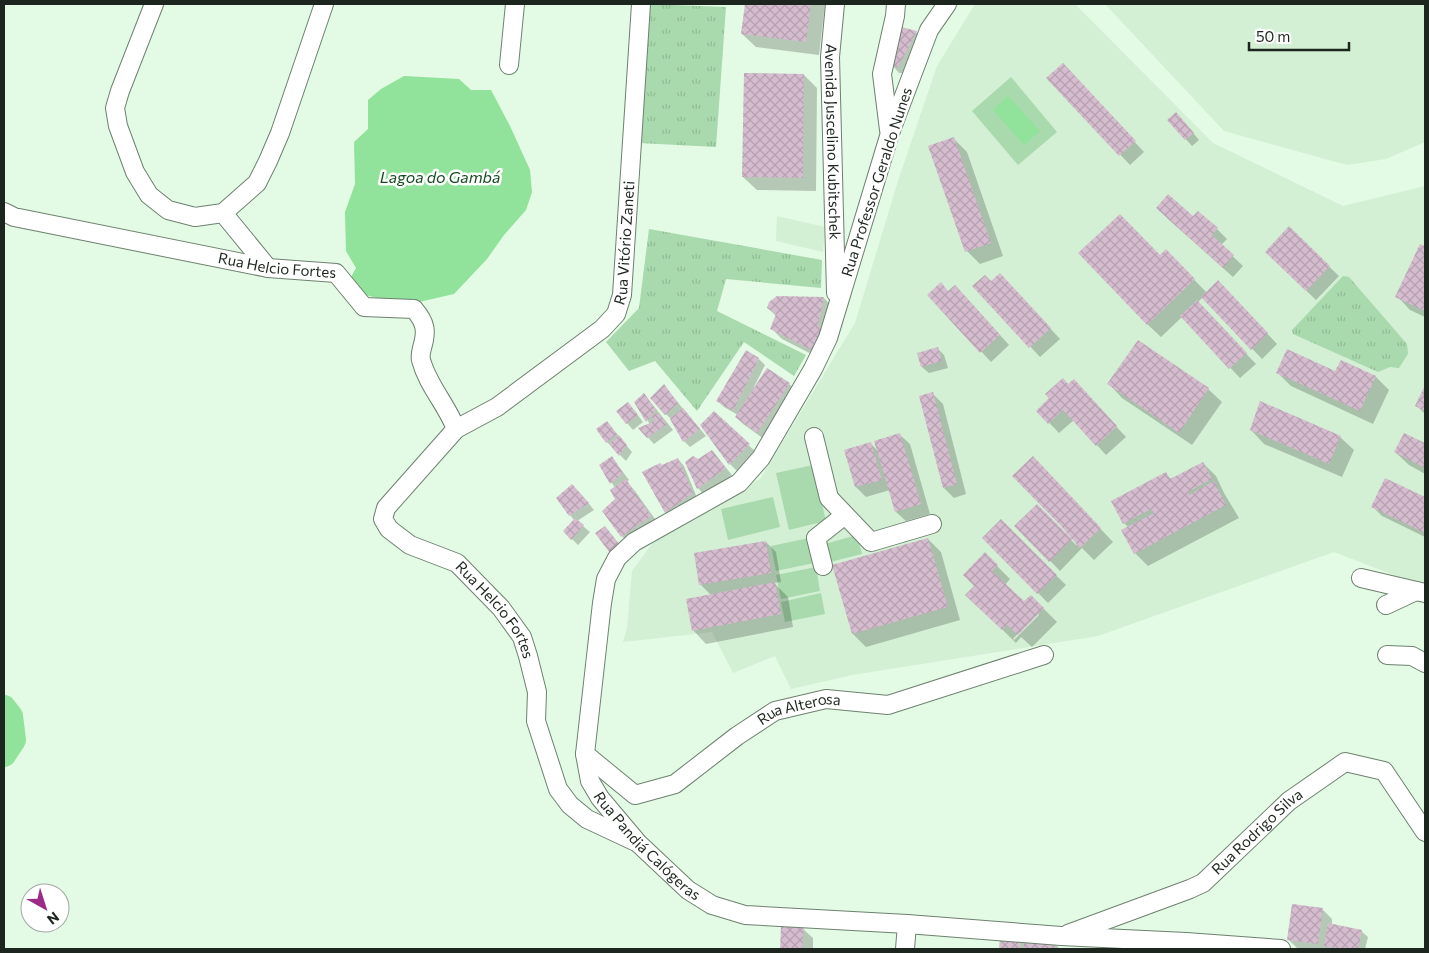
<svg xmlns="http://www.w3.org/2000/svg" width="1429" height="953" viewBox="0 0 1429 953" font-family="Commissioner,sans-serif">
	<style>
		.built { fill: #d3efd4 }
		.grass { fill: url(#grass-tufts) }
		.park { fill: #a9daad }
		.water { fill: #91e29a }
		.shadow { fill: #0003; fill-rule: evenodd }
		.lines { fill: none; stroke-linecap: round; stroke-linejoin: round }
		.river { stroke: #91e29a; stroke-width: 24 }
		.building { fill: url(#building-cross-hatch) }
		.minor-casing { stroke: #6d816f; stroke-width: 20 }
		.minor { stroke: #fff; stroke-width: 18 }
		.labels { text-anchor: middle; stroke-width: 5; stroke-linejoin: round; paint-order: stroke }
		.street-label { font-size: 15px; fill: #1d261e; stroke: #fff }
		.water-label { font-size: 16px; font-style: italic; fill: #154d20; stroke: #fff }
	</style>
	<defs>
		<pattern id="grass-tufts" width="24" height="20" patternUnits="userSpaceOnUse" patternTransform="scale(1.25)"><rect width="24" height="20" fill="#a9daad"/><path d="M3 7l-1-3M5 7V3M7 7l1-3M15 17l-1-3M17 17v-4M19 17l1-3" fill="none" stroke="#91bb94"/></pattern>
		<pattern id="building-cross-hatch" width="8" height="8" patternUnits="userSpaceOnUse" patternTransform="scale(1.25)"><rect width="8" height="8" fill="#d5bcce"/><path d="M0 0l8 8M0 8l8-8" fill="none" stroke="#b6a1b0"/></pattern>
	</defs>
	<rect width="100%" height="100%" fill="#e3fae4"/>
	<path class="built" d="M975 4H1075L1213 143 1343 206 1425 186V587L1334 552 1098 636 852 675 791 689 775 656 733 673 712 632 623 642 627 628 632 571 662 530 760 479 855 323 898 181 937 66Z
		M1105 4H1425V142L1386 159 1347 165 1224 131Z
		M777 216 825 227 823 252 776 241Z"/>
	<path class="grass" d="M648 4 726 7 716 147 639 143Z
		M649 229 822 260 821 288 726 279 717 311 806 355 794 376 744 342 697 411 655 361 629 371 606 342 639 308Z
		M1343 276 1349 277 1407 344 1408 354 1399 368 1390 367 1378 372 1293 334 1292 330Z"/>
	<path class="park" d="M1011 77 1057 132 1018 165 972 111Z
		M813 465 826 521 789 530 776 473Z
		M773 497 780 527 728 540 721 509Z
		M857 535 862 554 826 563 821 545Z
		M809 538 814 563 776 571 771 546Z
		M816 567 820 591 781 599 776 575Z
		M821 593 825 614 785 622 781 602Z"/>
	<path class="water" d="M404 76 459 79 471 90H491L510 126 530 170 532 192 526 210 504 235 487 259 454 294 419 302 377 298 362 294 350 279 356 268 346 251 345 212 355 184 354 142 368 129V100L381 89Z
		M1008 96 1040 131 1024 145 993 110Z"/>
	<path class="shadow" d="M746 4H825L819 55 756 47 742 34Z
		M916 32 922 38 904 73H899L893 66Z
		M1072 74 1144 152 1130 165 1048 78Z
		M804 75 817 88 816 191 757 190 743 177Z
		M1169 120H1182L1199 140 1192 146Z
		M953 138 967 152 1003 256 980 264 967 251Z
		M1167 218H1194L1217 229 1227 239 1221 245 1243 266 1233 277Z
		M1289 228 1339 276 1316 300 1266 252Z
		M1421 246 1425 248V317L1410 310 1397 296Z
		M1160 257 1179 264 1207 293 1228 292 1277 344 1262 359 1203 297 1197 303 1256 364 1240 378 1182 317 1161 337 1147 324Z
		M991 283 1010 285 1060 339 1040 357 974 286Z
		M949 292 965 296 1009 345 991 362 929 295Z
		M824 298 833 308 825 361 782 339 772 329 776 316 768 308Z
		M937 348 944 355 948 368 929 373 922 367 918 354Z
		M759 359 765 365 754 387 789 384 796 390 764 439 743 424 736 417 738 415 724 407 718 401Z
		M1277 372 1376 377 1389 390 1373 424 1291 386Z
		M1109 384 1208 389 1222 402 1192 445 1122 398Z
		M664 386 706 436 690 447 684 441 673 421 666 414Z
		M1068 386 1083 391 1126 437 1106 455 1074 420 1059 433 1038 411Z
		M1425 388V414L1417 406Z
		M644 394 673 430 654 444 640 429 650 424 635 403Z
		M933 394 943 404 966 494 954 498 944 488Z
		M634 410 643 422 633 430 627 423Z
		M714 413 759 455 740 474 730 464 702 425Z
		M607 422 632 452 626 461 607 442Z
		M1251 430 1340 437 1354 450 1342 477 1264 444Z
		M1405 434 1425 444V474L1409 465 1395 452Z
		M900 435 910 444 930 514 906 521 896 512 890 490 866 497 856 487 846 451 871 444 878 451Z
		M712 451 732 475 704 495 698 488 687 462 698 461Z
		M612 458 629 480 627 482 635 491 660 526 628 542 622 536 615 501V488L601 465Z
		M678 459 684 466 698 500 672 518 666 512Z
		M1203 463 1216 476 1224 493 1239 518 1148 566 1135 553 1129 528 1124 523 1165 473 1172 480Z
		M1046 471 1113 542 1094 560 1082 548 1060 571 1016 526 1037 505 1076 545 1078 543Z
		M1385 479 1425 498V537L1382 516 1372 506Z
		M579 492 594 510 577 521 590 532 578 545 564 531 574 520 557 498Z
		M1001 521 1066 585 1048 603 984 538Z
		M928 539 941 552 960 620 866 647 853 634Z
		M766 542 776 552 781 582 774 583 788 597 793 627 706 644 693 630 711 595 700 584Z
		M985 554 1010 579 1005 585 1024 603 1031 596 1057 622 1032 647 1021 637 1016 643 967 595 975 586ZM1036 612 1039 615 1014 640 1013 639 1036 614Z
		M1322 909 1332 919V925L1361 931 1368 937 1365 949H1298L1289 940Z
		M782 927 803 929 813 938V949H781Z
		M1001 937 1020 939 1025 944 1053 942 1060 949H1000Z"/>
	<g class="lines">
		<path class="river" d="M4 707 11 716 14 740 4 755"/>
	</g>
	<path class="building" d="M745 4H811L806 42 741 34Z
		M901 27 917 31 898 67H892Z
		M1063 63 1136 141 1119 156 1046 78Z
		M744 73 804 74 803 178 742 177Z
		M1176 112 1194 133 1185 140 1167 120Z
		M954 137 991 243 965 252 928 146Z
		M1168 194 1193 216 1198 211 1218 228 1212 235 1234 255 1223 268 1156 208Z
		M1120 214 1160 255 1166 249 1195 279 1147 325 1078 253Z
		M1289 226 1330 266 1306 291 1265 252Z
		M1420 244 1425 246V311L1395 297Z
		M1000 273 1051 328 1029 348 972 286 985 275 991 281Z
		M1218 280 1268 333 1251 350 1201 297Z
		M941 282 948 291 955 285 1000 335 980 353 927 295Z
		M777 296 824 297 818 326 823 329 815 352 770 329 776 314 767 308 769 302Z
		M1197 300 1247 353 1229 369 1180 316Z
		M1138 340 1209 388 1179 433 1107 384Z
		M938 347 942 361 921 367 917 353Z
		M1287 349 1335 371 1341 360 1376 376 1360 411 1276 373Z
		M746 350 759 358 733 411 716 401Z
		M767 368 790 383 757 433 735 417Z
		M1063 378 1068 384 1074 379 1117 426 1096 446 1063 410 1048 424 1036 411 1049 398 1045 394Z
		M664 384 678 403 665 415 650 398Z
		M1425 385V411L1415 406Z
		M933 392 957 484 943 488 919 396Z
		M644 393 656 410 646 422 634 402Z
		M1260 401 1341 436 1329 464 1250 430Z
		M628 402 638 415 626 424 616 411Z
		M683 408 700 429 683 442 670 419Z
		M714 411 750 444 729 465 700 425Z
		M658 413 667 424 647 438 638 428 655 421 651 416Z
		M607 421 617 434 606 443 596 429Z
		M900 433 921 504 895 512 874 441Z
		M1404 433 1425 443V468L1394 452Z
		M619 435 627 445 619 456 609 444Z
		M871 442 882 480 855 487 844 450Z
		M712 450 726 468 697 489 685 462 693 456 698 459Z
		M612 456 623 473 610 484 599 465Z
		M1033 456 1101 528 1080 548 1061 526 1012 476Z
		M678 458 693 493 665 513 642 472 660 463 662 465Z
		M1203 462 1212 479 1188 492 1189 495 1214 481 1226 505 1134 554 1121 530 1154 513 1151 509 1123 524 1111 501 1166 472 1170 479Z
		M1385 478 1425 497V533L1371 507Z
		M626 479 651 516 621 537 602 511 615 499 610 490Z
		M572 484 589 503 569 516 556 498Z
		M1037 504 1072 539 1049 562 1014 526Z
		M575 518 584 525 571 540 563 531Z
		M1001 519 1057 575 1037 594 982 538Z
		M605 526 620 545 610 553 595 533Z
		M928 538 948 607 852 634 832 565Z
		M766 541 771 573 699 585 694 553Z
		M985 552 998 565 992 571 1024 601 1031 595 1044 608 1018 635 1007 625 1002 630 965 595 974 586 963 575Z
		M775 582 781 614 692 631 686 599Z
		M1292 904 1323 908 1318 944 1287 940Z
		M1328 923 1362 930 1358 949H1340L1324 946Z
		M781 926 804 927 802 949H780Z
		M1000 936 1021 937 1020 949H999Z
		M1024 940 1054 941V949H1024Z"/>
	<g class="lines">
		<g class="minor-casing">
			<g id="minor">
				<path d="M154 4 120 91 115 108 118 126 135 172 149 195 168 210 195 217 223 213 257 183 268 161 280 133 324 4"/>
				<path id="s1" d="M835 4 830 57 836 293"/>
				<path id="s2" d="M947 4 929 30 890 133 828 338 813 369 761 458 739 483 634 542 617 558 606 579 602 603 585 754 590 781 600 798 638 843 688 890 712 905 745 915 907 924 1061 936 1186 942 1281 949"/>
				<path d="M509 65 515 4"/>
				<path d="M889 130 882 74 895 16 896 4"/>
				<path id="s3" d="M4 212 14 217 268 268 336 273 364 307 414 309C426 323 427 331 422 348 421 352 420 356 421 360 428 386 447 405 456 429L386 508 383 519 389 529 410 545 457 563 501 608 522 637 528 656 537 692 536 721 558 789 570 805 587 819 634 841"/>
				<path d="M223 213 268 268"/>
				<path id="s4" d="M456 429 497 407 602 329 616 314 622 295 641 4"/>
				<path d="M814 437 829 498 871 542 932 524"/>
				<path d="M823 566 816 538 845 515"/>
				<path d="M1361 578 1425 593"/>
				<path d="M1386 605 1416 591"/>
				<path d="M1387 655 1412 656 1425 663"/>
				<path id="s5" d="M585 754 635 795 675 784 737 736 775 711 826 699 888 705 1044 655"/>
				<path id="s6" d="M1068 934 1190 889 1203 883 1289 801 1345 762 1384 771 1425 832"/>
				<path d="M905 949 907 924"/>
			</g>
		</g>
		<use href="#minor" class="minor"/>
	</g>
	<g class="labels">
		<g class="street-label">
			<text dy="5" stroke="none"><textPath href="#s1" startOffset="138">Avenida Juscelino Kubitschek</textPath></text>
			<text transform="translate(877 182) rotate(-72)" y="5">Rua Professor Geraldo Nunes</text>
			<text dy="5" stroke="none"><textPath href="#s4" startOffset="270">Rua Vitório Zaneti</textPath></text>
			<text dy="5" stroke="none"><textPath href="#s3" startOffset="279">Rua Helcio Fortes</textPath></text>
			<text dy="5" stroke="none"><textPath href="#s3" startOffset="831">Rua Helcio Fortes</textPath></text>
			<text dy="5" stroke="none"><textPath href="#s5" startOffset="254">Rua Alterosa</textPath></text>
			<text dy="5" stroke="none"><textPath href="#s6" startOffset="219">Rua Rodrigo Silva</textPath></text>
			<text dy="5" stroke="none"><textPath href="#s2" startOffset="985">Rua Pandiá Calógeras</textPath></text>
		</g>
		<g class="water-label">
			<text x="440" y="183">Lagoa do Gambá</text>
		</g>
	</g>
	<rect width="1429" height="953" fill="none" stroke="#1d261e" stroke-width="10"/>
	<g transform="translate(45 908) rotate(141)"><circle r="24" fill="#ffffff" stroke="#a5a8a5"/>
	<path d="M0-4L9 19L0 12L-9 19Z" fill="#9c2b88"/>
	<text y="-8" font-size="14" font-weight="bold" text-anchor="middle" fill="#1d261e">N</text>
	</g>
	<path d="M1249 42v8h100v-8" fill="none" stroke="#1d261e" stroke-width="2.5"/>
	<text x="1256" y="42" font-size="15" fill="#1d261e" stroke="#ffffff" stroke-width="4" paint-order="stroke">50 m</text>
</svg>
